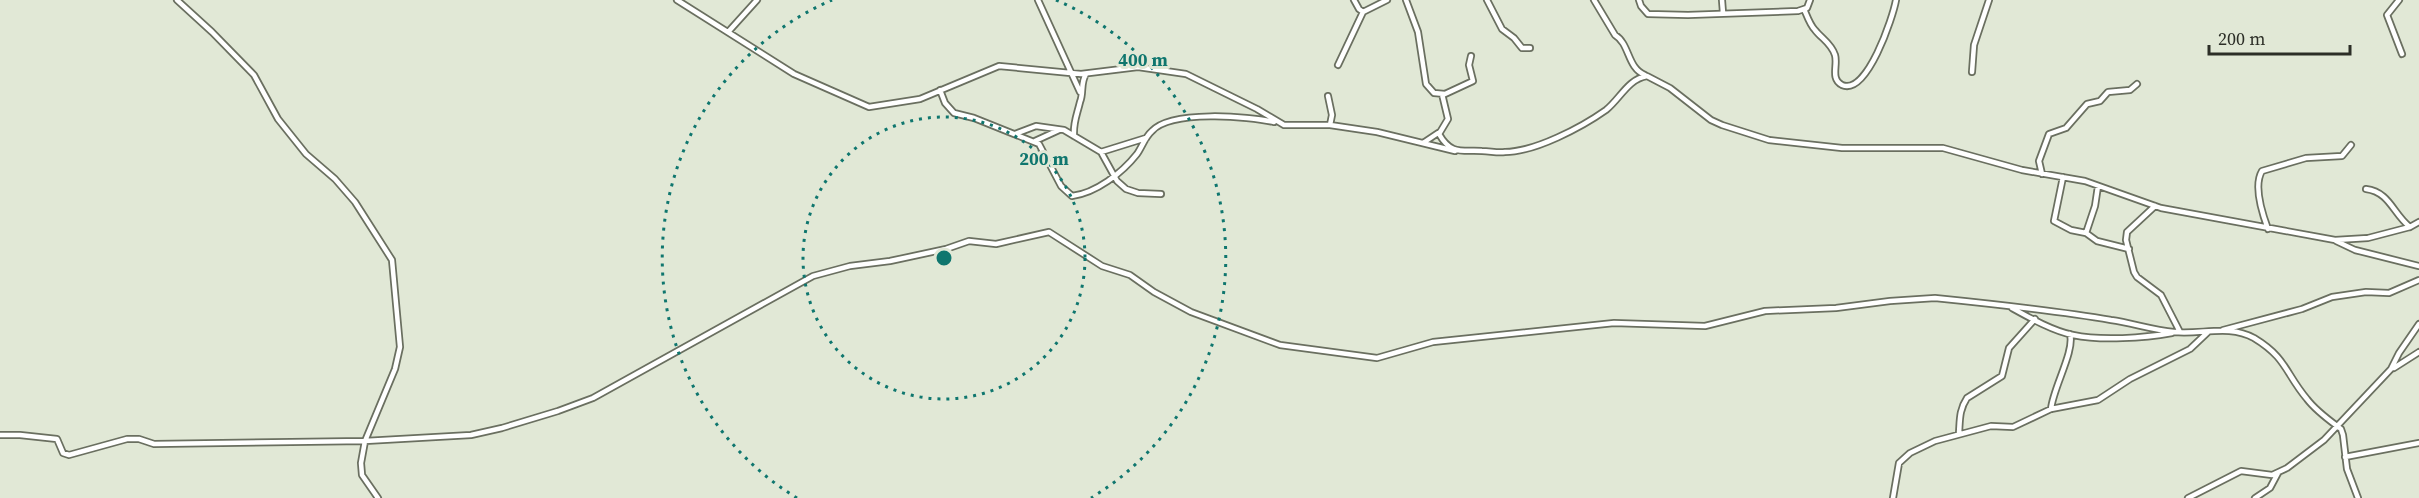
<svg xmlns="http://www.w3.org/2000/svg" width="2419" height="498" viewBox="0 0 2419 498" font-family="'Source Serif 4',serif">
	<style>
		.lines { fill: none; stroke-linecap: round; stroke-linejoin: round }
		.minor-casing { stroke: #6a6f60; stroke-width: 8 }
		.minor { stroke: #fff; stroke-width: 4.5 }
		.ring { fill: none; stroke: #0f766e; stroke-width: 3; stroke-dasharray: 3 6 }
		.centre { fill: #0f766e; stroke: #e1e8d6; stroke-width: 3 }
		.ring-label { font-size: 18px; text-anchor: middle; font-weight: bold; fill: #0f766e; stroke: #e1e8d6; stroke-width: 6; stroke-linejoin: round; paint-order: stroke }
	</style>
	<rect width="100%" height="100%" fill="#e1e8d6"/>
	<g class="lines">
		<g class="minor-casing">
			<path id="minor" d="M177 0 212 32 254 75 278 119 306 154 335 179 355 202 392 260 400 347 395 369 365 441 361 463 362 475 378 498
				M677 0 794 74 869 107 920 99 999 66 1081 74 1138 67 1186 74 1257 109 1284 125H1330L1332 115 1328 96
				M1038 0 1080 92
				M1354 0 1359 9 1363 12 1387 0
				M1406 0 1418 32 1426 84 1434 93 1445 94 1473 81 1469 65 1471 56
				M1487 0 1502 29 1514 38 1522 48H1530
				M1594 0 1615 35C1630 44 1627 68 1645 75
				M1639 0 1641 6 1648 14 1688 15 1798 11 1807 8 1810 0
				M1722 0 1723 13
				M2399 0 2387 15 2402 54
				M1804 9C1807 16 1810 25 1815 30 1822 39 1831 43 1835 55 1838 65 1830 79 1842 85 1867 96 1893 17 1896 0
				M729 31 757 0
				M1338 65 1363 12
				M1972 72 1974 45 1989 0
				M940 90 945 103 954 113 974 118 1039 144 1061 186 1072 196C1096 193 1122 173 1137 154 1142 147 1145 137 1152 131 1171 110 1248 116 1274 122
				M1442 94 1448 119 1439 134C1451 155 1461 150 1482 151 1490 151 1497 153 1505 152 1535 152 1582 127 1606 110 1620 99 1628 79 1647 76L1670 88 1711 120 1722 125 1769 140 1842 148H1943L2022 170 2085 181 2161 208 2335 240 2368 238 2410 227 2419 222
				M1330 125 1377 132 1455 151
				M1015 134 1036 126 1064 130 1101 152 1117 181 1126 189 1138 193 1161 194
				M1074 136C1073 122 1077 115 1080 102 1084 92 1080 84 1086 74
				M1035 141 1059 130
				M1423 143 1438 133
				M1101 152 1146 138
				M2042 174 2039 161 2049 134 2066 128 2087 104 2100 101 2108 92 2130 90 2137 84
				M2063 177 2054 221 2071 230 2086 233
				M2098 186 2095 206 2086 233 2097 241 2129 249
				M2366 189C2390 192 2393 214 2410 227
				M2155 206 2127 232 2126 240 2134 272 2137 277 2161 295 2180 332
				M2268 229C2262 213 2253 186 2262 171L2306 158 2342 156 2351 145
				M2336 241 2355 250 2419 266
				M2012 308C2030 318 2053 331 2073 335 2101 341 2144 338 2172 333
				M2223 330 2302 309 2332 297 2366 292 2389 293 2419 280
				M2394 368 2419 352
				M2051 409C2053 388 2075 351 2070 334
				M1959 433C1960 420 1959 410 1967 398L2002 376 2009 348 2035 319
				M0 435H20L57 439 63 453 69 455 127 439H139L154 444 365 441 471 435 502 428 558 411 593 398 813 276 850 266 890 261 946 249 969 241 996 244 1049 232 1102 266 1130 275 1154 292 1191 312 1280 345 1377 358 1433 342 1614 323 1705 326 1765 311 1836 308 1890 301 1935 298C1994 304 2053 310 2111 320 2132 323 2153 330 2174 332 2201 335 2229 324 2254 338 2287 358 2285 373 2307 399 2316 411 2329 420 2341 429L2343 435 2347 469 2358 498
				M2345 457 2419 443
				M1893 498 1899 463 1910 453 1935 441 1991 426 2013 427 2051 409 2098 400 2130 379 2190 349 2208 332
				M2188 498 2241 471 2272 475 2287 468 2324 440 2391 369 2399 353 2419 324
				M2255 498 2270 488 2278 473"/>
		</g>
		<use href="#minor" class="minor"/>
	</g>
	<g class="ring">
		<circle cx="944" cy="258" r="141"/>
		<path d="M797 498A281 281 0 0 1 832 0M1056 0A281 281 0 0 1 1091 498"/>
	</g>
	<circle cx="944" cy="258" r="9" class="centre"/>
	<g class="ring-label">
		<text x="1143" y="66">400 m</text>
		<text x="1044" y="165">200 m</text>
	</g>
	<path d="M2209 45v9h141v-9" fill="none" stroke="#2c2e27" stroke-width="3"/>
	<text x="2218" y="45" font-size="18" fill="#2c2e27" stroke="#e1e8d6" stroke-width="4.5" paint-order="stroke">200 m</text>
</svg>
